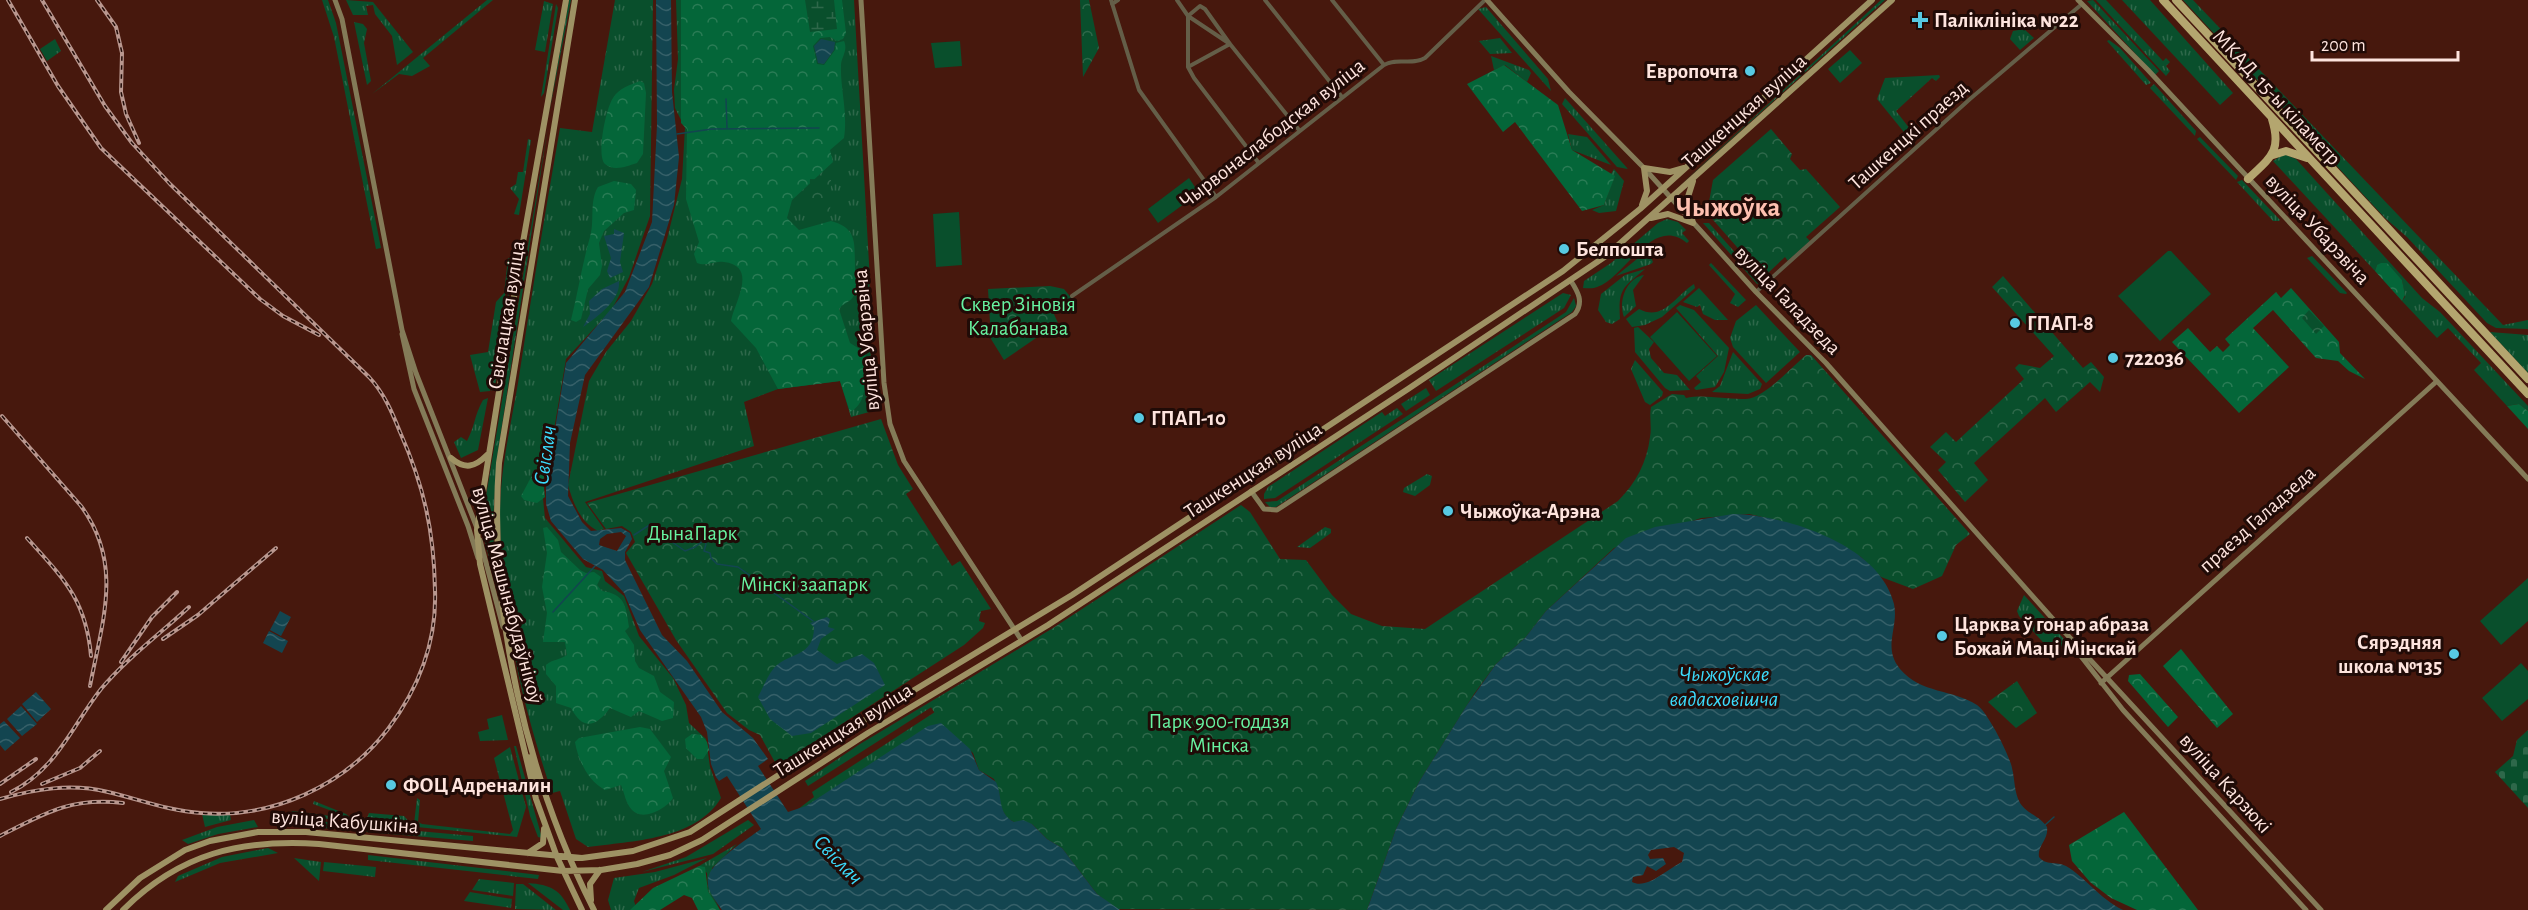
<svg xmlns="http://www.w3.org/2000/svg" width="2528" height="910" viewBox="0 0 2528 910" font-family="'Alegreya Sans',sans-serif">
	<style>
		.grass { fill: url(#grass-tufts) }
		.forest { fill: url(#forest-crowns) }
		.wetland { fill: url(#wetland-marsh) }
		.cemetery { fill: url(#cemetery-stones) }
		.park { fill: url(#park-crowns) }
		.garden { fill: #094f2c }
		.water { fill: url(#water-waves); fill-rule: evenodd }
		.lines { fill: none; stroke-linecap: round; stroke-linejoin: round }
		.stream { stroke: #134550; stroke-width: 1.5 }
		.street { stroke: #645e48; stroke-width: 4 }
		.secondary { stroke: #847b58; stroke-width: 5 }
		.primary { stroke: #9e9264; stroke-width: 6 }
		.highway { stroke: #b4a66f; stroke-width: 8 }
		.rail-casing { stroke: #b9978f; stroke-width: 4 }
		.rail { stroke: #200b07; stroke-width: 1.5; stroke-dasharray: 4.5; stroke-linecap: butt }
		.poi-dot { fill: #57c9e2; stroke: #200b07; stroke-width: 2 }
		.labels { text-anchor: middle; stroke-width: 6; stroke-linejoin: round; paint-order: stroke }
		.poi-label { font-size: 21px; font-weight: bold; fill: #fee4de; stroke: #200b07; text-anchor: start }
		.street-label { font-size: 21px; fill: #fee4de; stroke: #200b07 }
		.park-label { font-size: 21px; fill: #67f3a1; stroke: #200b07 }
		.water-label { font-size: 22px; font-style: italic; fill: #3bdbfc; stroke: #200b07 }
		.district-label { font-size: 27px; font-weight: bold; fill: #fec0b0; stroke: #200b07 }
	</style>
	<defs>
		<pattern id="grass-tufts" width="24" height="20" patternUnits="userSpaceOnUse" patternTransform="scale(1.5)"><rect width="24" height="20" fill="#094f2c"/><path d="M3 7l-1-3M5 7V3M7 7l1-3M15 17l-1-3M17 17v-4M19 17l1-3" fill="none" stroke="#2e684a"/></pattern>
		<pattern id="forest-crowns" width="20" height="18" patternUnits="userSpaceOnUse" patternTransform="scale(1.5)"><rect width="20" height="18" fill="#046639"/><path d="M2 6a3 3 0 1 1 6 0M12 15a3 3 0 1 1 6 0" fill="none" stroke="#2a7c55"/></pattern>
		<pattern id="wetland-marsh" width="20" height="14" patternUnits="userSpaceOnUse" patternTransform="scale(1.5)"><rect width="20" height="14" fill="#094f2c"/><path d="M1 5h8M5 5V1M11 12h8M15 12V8" fill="none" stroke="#2e684a"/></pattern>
		<pattern id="cemetery-stones" width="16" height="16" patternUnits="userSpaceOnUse" patternTransform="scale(1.5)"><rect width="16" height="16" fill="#094f2c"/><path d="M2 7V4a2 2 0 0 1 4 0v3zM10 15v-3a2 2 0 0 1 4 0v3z" fill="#2e684a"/></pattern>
		<pattern id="park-crowns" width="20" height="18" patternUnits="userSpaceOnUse" patternTransform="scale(1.5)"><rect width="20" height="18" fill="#094f2c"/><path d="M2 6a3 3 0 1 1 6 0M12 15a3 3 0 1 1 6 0" fill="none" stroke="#2e684a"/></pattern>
		<pattern id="water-waves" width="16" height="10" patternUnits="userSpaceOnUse" patternTransform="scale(1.5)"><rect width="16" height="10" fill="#134550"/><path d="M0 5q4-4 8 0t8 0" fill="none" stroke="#366069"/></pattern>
	</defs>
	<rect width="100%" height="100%" fill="#47180d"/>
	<path class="grass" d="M322 0H328L336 23 381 248 376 249 334 37Z
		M346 0 373 2 413 52 397 65 392 36 375 14 373 5 366 6 368 15H353Z
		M487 0H493L423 58 430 66 412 76 399 74 372 94Z
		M569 0H571L548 119Z
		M615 0H653L650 216 629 277 612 309 566 359 549 459 541 479 545 518 586 567 602 571 605 581 624 596 639 636 673 678 686 705 689 723 706 739 710 767 721 798C696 840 631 841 588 847L576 839 560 791 552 793C521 701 499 606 500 509 501 465 511 425 518 383 531 298 545 213 560 128L592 132Z
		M676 0H854L870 281 866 317 877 405 873 411 851 417 840 381 778 389 744 402 754 446 585 502 604 529 598 531C581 523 573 503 568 485L589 381 606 352 631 321 652 284 667 239 682 179 685 128 675 108 674 90 678 59Z
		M1881 0H1885L1675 190Z
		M2093 0 2159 71 2155 75 2087 1Z
		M2096 0H2106L2163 61 2166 58 2170 62 2166 66 2170 71 2166 76Z
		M2122 0H2150L2233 93 2220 105Z
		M2183 0H2193L2503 325 2528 320V329L2496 328 2487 323 2407 237 2385 218Z
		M544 1 553 4 545 52 535 50Z
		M556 4 558 8 544 93 541 97Z
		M1486 7 1548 79 1551 91 1478 9Z
		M354 22 363 24 367 29 364 43 371 81 367 85Z
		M2024 29 2034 38 2020 50 2010 39 2013 31Z
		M1500 38 1512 53 1490 54 1479 41Z
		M55 39 61 51 47 61 40 49Z
		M2109 40 2120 48 2151 83 2146 85 2107 41Z
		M1850 50 1862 63 1840 83 1828 69Z
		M1491 56 1529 70 1531 73 1527 82 1505 65 1494 70Z
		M1939 75 1940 77 1936 81 1932 78 1896 111 1917 138 1912 142 1877 99 1885 78Z
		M2154 84 2196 131 2195 136 2150 88Z
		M1565 98 1628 169 1617 167 1562 104Z
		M548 126 497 458 493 522 495 579 482 531 486 496Z
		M1568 134 1587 137 1611 165 1572 150Z
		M2200 137 2238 176 2236 180 2197 139Z
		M528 139 531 140 519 215 514 214 519 199 510 188 516 184 518 172H523Z
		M2284 154 2296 159 2422 298 2440 312 2528 406V411L2519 404 2507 406 2474 370 2481 363 2448 328 2437 338 2402 301 2405 297 2402 280 2387 264 2377 265 2375 271 2273 161Z
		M1614 169 1624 181 1616 211 1599 213 1592 210 1604 205 1614 177 1611 174Z
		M2242 180 2280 220 2279 221H2273L2237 182Z
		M1667 219 1678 222 1686 230 1682 233 1689 241 1687 243C1652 214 1625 278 1597 287 1593 289 1587 288 1583 288L1584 281 1611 263 1658 223Z
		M1703 223H1709L1762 283 1757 284Z
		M1649 253 1653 262 1651 264 1616 276 1637 259Z
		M2312 256 2347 293 2346 294 2340 293 2307 258Z
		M508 258 511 259 490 391 480 392 470 355 488 352 496 302 504 293Z
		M514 260 495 387 491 391Z
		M1711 263 1746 300 1738 307 1730 303 1735 294 1709 265Z
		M1645 269C1623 288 1618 288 1620 319L1612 324 1606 322 1598 310 1601 294 1625 275Z
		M1644 275 1633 290 1636 306 1624 317C1618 302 1626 278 1644 275Z
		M1694 284 1695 288 1662 317 1645 325 1632 327 1626 319 1639 309C1663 322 1675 296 1694 284Z
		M1699 288 1728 320H1715L1703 314 1700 305 1697 307 1683 302Z
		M1563 293 1571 295 1564 308 1436 391 1429 380Z
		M1574 298 1576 306 1572 312 1276 507H1270L1265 502 1277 501 1566 312Z
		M1680 305 1694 310 1729 348 1724 372 1715 387 1696 390 1694 388 1701 382 1696 376 1718 356 1676 308Z
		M1756 305 1800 352 1766 383 1733 347 1730 338 1736 321Z
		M1638 327 1654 342 1649 349 1651 358 1664 373 1677 375 1690 390 1670 391 1665 388 1635 352 1634 328Z
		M2490 332 2528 335V373Z
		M1733 352 1762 384 1760 389 1748 394 1712 392 1720 386Z
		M1635 360 1663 392 1662 396 1650 405 1645 402 1631 369Z
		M1426 388 1430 395 1406 411 1401 404Z
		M488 398 478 450 461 458 454 442 461 437 467 441C475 426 474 416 483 400Z
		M1397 408 1403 414 1275 498 1264 499V494L1268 487 1382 412 1385 416Z
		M1427 474 1432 476 1430 485 1415 496 1403 492 1404 488Z
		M1325 527 1331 529V533L1310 548 1297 547Z
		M2024 595 2064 639 2062 646 2052 652 2019 616 2017 611Z
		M1050 630 1053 635 944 699 808 786 805 781 860 744Z
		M938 710 969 742 797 810 814 797 812 792Z
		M502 715 508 740 480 741 478 732 489 729 487 719Z
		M514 746H516L542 838 538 837 530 816Z
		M510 747 526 807 517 837 417 827 414 824 417 798 420 800 418 822 422 824 510 834 513 830 494 758Z
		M314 801 346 814 355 821 290 816 292 811 331 816 332 811 313 804Z
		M369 813 404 816 414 827 365 823Z
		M202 814H230L231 820 205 827Z
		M254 820 258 827 218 834 188 844 182 840 217 827Z
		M309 820 356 825V828L353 830 311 827Z
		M748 820 754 825 713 854 642 872 686 857Z
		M363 826 473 836V841L367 832Z
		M737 844 712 868 713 896 720 910 708 891 707 873 699 866Z
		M268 848 278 853 220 863 175 882 178 876 222 857Z
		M368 855 539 875 538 879 368 860Z
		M294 858 321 862 319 881Z
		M707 858 674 875 639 888 634 901 637 910H611L608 900 614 878 655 872Z
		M324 862 376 867 375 877 323 871Z
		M479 879 514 883 513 896 472 890Z
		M528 883C551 885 560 889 570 910H563Z
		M516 884H523L556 910 515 909Z
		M470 892 512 899 511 908 464 901Z"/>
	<path class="forest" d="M681 0H842L846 33 843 39 837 41 830 37 820 38 813 46 817 64 824 65 835 50 836 43 844 41C848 50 842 56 841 64 840 89 848 111 844 138L830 150 833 162 792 200 787 218 799 230 831 221C859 228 854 246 855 269 856 279 858 288 853 297 850 302 843 303 839 309L850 343 866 353C863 373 871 401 850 412L840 381 778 389 756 348 731 321C734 303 759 266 724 262 714 260 707 267 697 263L694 254 699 242 686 199 687 129 681 123Z
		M1504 65 1558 105 1572 150 1615 176 1604 205 1582 211 1515 122 1503 132 1467 84Z
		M640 81 644 83 646 93 643 154 637 163C627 166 614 172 605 164 596 156 606 108 613 98 619 88 630 85 640 81Z
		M614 181 631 184 636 190 634 210 624 213 604 231 599 243 602 266 600 275 588 289 581 319 576 322 571 320C578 292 582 265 590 237 595 221 589 202 598 187Z
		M2381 263H2387L2402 280 2405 295 2402 301 2375 271 2377 265Z
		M2291 288 2339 342 2340 353 2365 379 2349 371 2338 361 2316 358 2273 310 2253 328 2289 367 2239 413 2172 342 2188 328 2210 352 2217 346 2223 352 2230 345 2225 339 2276 292 2281 298Z
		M2519 404 2528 411V429L2507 406Z
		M541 466 548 469 543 480 545 497 537 503 524 500 521 496 535 470Z
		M547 527 558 540 561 552 580 570 586 573 594 572 601 577 597 585 602 591C625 594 626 606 629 627L625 631 634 645 635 661 639 668 654 676 660 692 674 702 673 718 662 721 639 711 631 717 610 708C596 727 583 731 571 708L556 703V686L546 674V665C553 659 560 660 567 655L565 642H543L547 613 542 587 547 553 543 528Z
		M2181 649 2233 714 2217 728 2163 666Z
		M2140 674 2178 717 2168 727 2128 681 2129 675Z
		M640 727 650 729 671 757 664 771 673 798C667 808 643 822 632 810 625 802 625 794 621 785L605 790C588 781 578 760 575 742L579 738Z
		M692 734 701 735 707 742 709 750 703 759H697L686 748 685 739Z
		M2124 812 2198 910H2137L2111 898 2090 882 2072 861 2069 845Z
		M699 866 705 867 708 891 720 910H698L692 898 684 895 660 910H630L653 888Z"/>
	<path class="wetland" d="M805 0H834L837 29 810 32Z"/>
	<path class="cemetery" d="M2528 730V808L2495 772 2513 756 2517 740Z"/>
	<path class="park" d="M1080 0H1089L1099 48 1083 77Z
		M1771 129 1792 154 1790 159 1800 170 1806 169 1840 207 1806 237 1810 241 1788 261 1785 257 1768 273 1766 280 1707 213 1713 180Z
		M810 179 831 180 830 214H809Z
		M2003 276 2083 368 2091 362 2104 377 2100 392 2090 382 2056 412 2045 398 1974 463 1988 480 1965 502 1938 470 1946 462 1930 447 1946 432 1956 442 2024 379 2015 368 2019 364 2040 368 2054 356 1992 287Z
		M1050 286 1064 289 1073 300 1053 312 1058 323 1004 360 991 339 988 289Z
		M2309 310 2324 326 2316 334 2302 318Z
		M1806 355H1811L1970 534 1956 545 1942 576 1913 589 1881 577 1861 557 1826 538 1780 521 1749 514 1701 518 1614 548 1546 611 1525 638 1496 664 1474 694 1419 782 1396 829 1367 910 1117 909 1097 894 1062 848 1047 839 1032 824 1014 822 1007 818 1000 806 999 792 994 779 979 770 973 753 941 723 929 704 1050 630 1241 505 1250 512 1280 559 1306 560 1332 595 1351 614 1382 626 1425 629 1618 501C1636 483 1647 462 1650 437 1652 427 1649 417 1651 407L1672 394 1684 395 1686 398C1706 394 1726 400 1746 399 1764 398 1792 367 1806 355Z
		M881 419 898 465 913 489 906 494 952 566 960 561 991 609 981 611 979 621 985 623 983 628 964 645 777 766 760 735 749 730 727 713 676 640 626 553 635 542 631 532 622 526 606 529 587 503Z
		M2017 681 2037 713 2016 728 1988 702Z"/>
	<path class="garden" d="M960 41 962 66 935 68 931 43Z
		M1189 178 1199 193 1158 223 1148 209Z
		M959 212 962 265 936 267 933 214Z
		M2168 251H2171L2211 294 2160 341 2118 296Z
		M1677 312 1717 356 1689 381 1650 337Z
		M2528 578V621L2501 645 2480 621Z
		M2521 663 2528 671V699L2502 721 2482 698Z"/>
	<path class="water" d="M656 0H671L672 92 679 157 674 205 649 287 585 375 570 443 568 496 582 522 591 531 621 528 630 533 632 539 625 552V560L662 635 687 661 722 712 753 738 768 759 758 766 788 812 806 806 928 726 941 723 970 749 979 770 996 782C1003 797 997 813 1014 822L1023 820 1032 824 1047 839 1062 848 1097 894 1120 910H722C716 901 707 891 708 880 708 863 748 839 761 829L727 776 719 781 716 777 711 764 707 732 701 717 640 630 624 593 603 570 583 559 551 521 546 504V483L566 363 625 292 652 222 657 125ZM621 532 626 536 617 551 599 545 600 539 607 534Z
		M821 39 835 42 834 50 824 64 818 63 814 46Z
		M614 229 624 233 620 262 623 272 610 278 607 271 611 258 604 236 614 234Z
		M619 281C621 300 597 317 583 327L590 314 589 301 602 289Z
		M1733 514C1786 515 1880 545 1894 604 1899 628 1882 647 1900 669 1921 694 1953 689 1977 705 1987 711 2010 756 2012 768 2015 780 2014 792 2020 803 2027 814 2040 816 2047 827 2049 839 2037 846 2039 857 2046 866 2056 861 2066 866 2086 878 2099 898 2123 910H1367L1396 829 1419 782 1467 705 1496 664 1525 638 1546 611 1626 538 1655 527ZM1674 847 1684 853 1682 862C1667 869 1647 890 1632 882L1633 877 1643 875 1647 866 1656 871 1666 864 1663 858 1650 859 1648 855 1651 850Z
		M280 611 291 617 281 636 270 630Z
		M827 617 830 619 828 627 835 629 821 639 817 650 837 664 862 654 874 663 885 685 811 733 792 736 770 719 758 697C763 688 767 676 774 668 788 652 814 658 814 627L810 623Z
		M269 631 288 641 282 653 263 643Z
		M36 692 51 709 37 722 22 704Z
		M21 706 37 724 22 736 7 719Z
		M4 721 20 738 5 751 0 745V724Z"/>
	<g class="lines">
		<path class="stream" d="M726 99 727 128
			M677 134 712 129 819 128
			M634 535 651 524 657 526 665 537 685 551 695 547 704 540 706 544 704 551 710 553 711 558 717 564 738 567 813 621
			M553 612 595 566
			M2045 825 2054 817"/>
		<path class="street" d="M1111 0 1139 90 1216 197
			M1177 0 1188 16 1230 44 1299 130
			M1265 0 1342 97
			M1332 0 1384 65
			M1112 4 1118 0
			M1188 67 1230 44 1205 9 1200 6 1188 16V67L1194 78 1258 162
			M1756 292 1970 99 2082 4
			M1072 296 1216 197 1384 65C1398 57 1411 66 1425 58L1485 0"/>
		<path class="secondary" d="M335 0 342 19 402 330 416 373 477 528
			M861 0 884 383 890 424 904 461 1022 641
			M1487 0 1569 92 1644 168 1756 292 1826 363 2060 627 2321 910
			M2078 0 2148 70 2528 479
			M402 334 414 389 468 526 478 558
			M1251 491 1264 509 1277 510 1575 314C1584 302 1578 292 1571 281
			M480 540 503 627
			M2069 641 2123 710 2306 910
			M2101 683 2437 381"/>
		<path class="primary" d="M566 0 520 259 477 530 480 564 536 799 557 857 582 910
			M575 0 499 463C488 612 527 778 594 910
			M1642 205 1647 191 1644 168 1670 172 1684 168
			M1651 218 1668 214 1693 223
			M1693 223 1687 200 1693 181
			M451 458C465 470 475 467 487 455
			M528 757 537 778
			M528 853 543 843 544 829
			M591 900 590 884 600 870
			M106 910 140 878 185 850 210 841 258 832H306L582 858 633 851 690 832 858 724 1072 595 1563 271 1640 209 1872 0
			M123 910C180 853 241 839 319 844L563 871 601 870 637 864 670 855 702 840 868 733 1048 625 1408 389 1606 256 1892 0"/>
		<path class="highway" d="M2163 0 2528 394
			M2176 0 2528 379
			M2273 155 2286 151 2307 158
			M2248 179C2271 157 2282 151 2272 119"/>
		<g class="rail-casing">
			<path id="rail" d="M8 0 58 86 101 148 260 299 283 316 319 335
				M97 0 116 27 122 53 121 92 126 114 139 143
				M2 416 81 506C124 564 102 622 90 686
				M27 538C63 578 86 599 91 656
				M163 639 198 615 276 548
				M121 662 152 617 177 592
				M0 784 36 759
				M42 784 80 768 100 751
				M11 792C56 770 72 726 101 689 125 660 161 633 189 607
				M0 799C35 789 71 783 108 792 138 799 169 811 201 813 272 819 344 786 388 729 418 689 437 642 435 590 434 531 424 486 400 432 392 412 384 393 369 377L170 184 132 143 105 106 42 0
				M0 836C45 813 71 797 123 803"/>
		</g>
		<use href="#rail" class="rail"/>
	</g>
	<g class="poi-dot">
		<path d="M1917 11h6v6h6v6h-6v6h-6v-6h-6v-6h6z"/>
		<circle cx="1750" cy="71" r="6"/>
		<circle cx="1564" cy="249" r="6"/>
		<circle cx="2015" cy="323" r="6"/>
		<circle cx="2113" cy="358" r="6"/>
		<circle cx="1139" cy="418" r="6"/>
		<circle cx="1448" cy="511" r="6"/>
		<circle cx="1942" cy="636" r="6"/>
		<circle cx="2454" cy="654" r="6"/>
		<circle cx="391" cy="785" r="6"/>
	</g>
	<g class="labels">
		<g class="poi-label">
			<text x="1934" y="27">Паліклініка №22</text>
			<text x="1738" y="78" text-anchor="end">Европочта</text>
			<text x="1576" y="256">Белпошта</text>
			<text x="2027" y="330">ГПАП-8</text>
			<text x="2125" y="365">722036</text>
			<text x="1151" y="425">ГПАП-10</text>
			<text x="1460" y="518">Чыжоўка-Арэна</text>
			<text x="1954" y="631">Царква ў гонар абраза<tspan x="1954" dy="24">Божай Маці Мінскай</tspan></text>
			<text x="2442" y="649" text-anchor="end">Сярэдняя<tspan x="2442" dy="24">школа №135</tspan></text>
			<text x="403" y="792">ФОЦ Адреналин</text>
		</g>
		<g class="street-label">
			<text transform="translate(2277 97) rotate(47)" y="7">МКАД, 15-ы кіламетр</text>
			<text transform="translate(1744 111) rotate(-42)" y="7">Ташкенцкая вуліца</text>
			<text transform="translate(1272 133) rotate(-38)" y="7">Чырвонаслабодская вуліца</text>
			<text transform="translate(1908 135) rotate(-42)" y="7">Ташкенцкі праезд</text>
			<text transform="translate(2318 229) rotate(47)" y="7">вуліца Убарэвіча</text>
			<text transform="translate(1788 300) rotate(46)" y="7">вуліца Галадзеда</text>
			<text transform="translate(506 315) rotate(-81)" y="7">Свіслацкая вуліца</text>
			<text transform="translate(866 340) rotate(-95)" y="7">вуліца Убарэвіча</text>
			<text transform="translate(1253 470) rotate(-33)" y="7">Ташкенцкая вуліца</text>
			<text transform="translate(2257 519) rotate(-42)" y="7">праезд Галадзеда</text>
			<text transform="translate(508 595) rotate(75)" y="7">вуліца Машынабудаўнікоў</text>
			<text transform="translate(843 730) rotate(-32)" y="7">Ташкенцкая вуліца</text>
			<text transform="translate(2226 783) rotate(48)" y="7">вуліца Карзюкі</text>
			<text transform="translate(345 821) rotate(4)" y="7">вуліца Кабушкіна</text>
		</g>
		<g class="park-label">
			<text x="1018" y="311">Сквер Зіновія<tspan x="1018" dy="24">Калабанава</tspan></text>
			<text x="692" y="540">ДынаПарк</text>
			<text x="804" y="591">Мінскі заапарк</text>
			<text x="1219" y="728">Парк 900-годдзя<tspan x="1219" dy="24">Мінска</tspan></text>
		</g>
		<g class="water-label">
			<text transform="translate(544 455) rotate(-82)" y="8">Свіслач</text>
			<text x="1724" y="681">Чыжоўскае<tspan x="1724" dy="25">вадасховішча</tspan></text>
			<text transform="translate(839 859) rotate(46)" y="8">Свіслач</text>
		</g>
		<g class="district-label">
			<text x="1728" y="216">Чыжоўка</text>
		</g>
	</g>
	<path d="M2312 51v9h146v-9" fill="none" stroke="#fee4de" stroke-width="3"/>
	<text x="2321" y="51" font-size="18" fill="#fee4de" stroke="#200b07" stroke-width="4.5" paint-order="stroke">200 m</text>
</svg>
